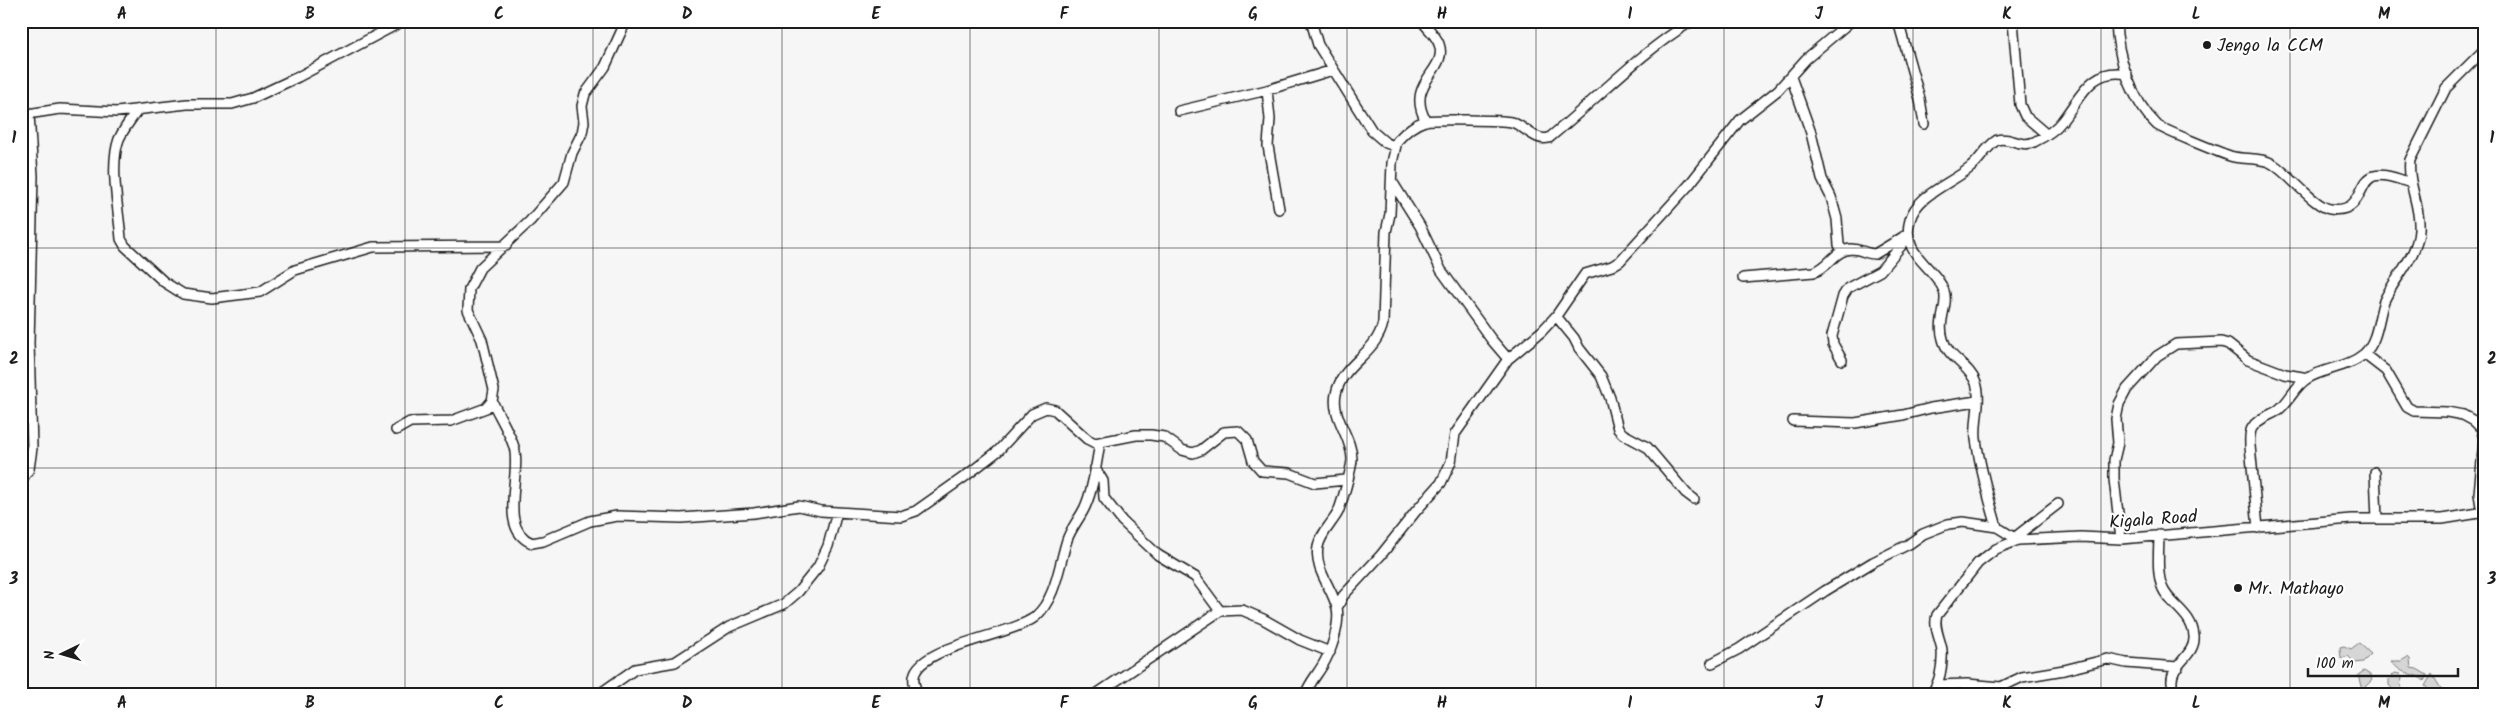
<svg xmlns="http://www.w3.org/2000/svg" width="2506" height="716" viewBox="0 0 2506 716" font-family="Kalam,sans-serif">
	<style>
		.green { fill: #d6d6d6; stroke: #797979 }
		.lines { fill: none; stroke-linecap: round; stroke-linejoin: round }
		.street-casing { stroke: #1c1c1c; stroke-width: 12 }
		.street { stroke: #fff; stroke-width: 9 }
		.grid { fill: none; stroke: #1c1c1c; stroke-width: 1; stroke-opacity: 0.55 }
		.poi-dot { fill: #1c1c1c; stroke: #fff; stroke-width: 2 }
		.labels { text-anchor: middle; stroke-width: 4; stroke-linejoin: round; paint-order: stroke }
		.poi-label { font-size: 18px; fill: #1c1c1c; stroke: #fff; text-anchor: start }
		.street-label { font-size: 18px; fill: #1c1c1c; stroke: #fff }
		.neatline { fill: none; stroke: #1c1c1c; stroke-width: 2 }
		.grid-label { font-size: 16px; text-anchor: middle; font-weight: bold; fill: #1c1c1c }
	</style>
	<rect width="100%" height="100%" fill="#f6f6f6"/>
	<filter id="ink" filterUnits="userSpaceOnUse"><feTurbulence type="fractalNoise" baseFrequency=".02" numOctaves="2"/><feDisplacementMap in="SourceGraphic" scale="10" xChannelSelector="R" yChannelSelector="G"/><feConvolveMatrix kernelMatrix="1 2 1 2 8 2 1 2 1" color-interpolation-filters="sRGB"/></filter>
	<g filter="url(#ink)">
		<path class="green" d="M2359 643 2371 654 2363 662 2355 663 2348 656 2341 658 2340 647 2344 646 2351 649Z
			M2408 657 2410 659 2411 668 2417 669 2427 675 2424 681C2414 671 2404 678 2391 661H2401Z
			M2364 671 2370 675 2372 680 2362 690 2358 675Z
			M2395 673 2400 674 2402 679 2400 684 2404 695H2393L2394 691 2389 685V679Z
			M2432 674 2445 695H2435L2425 686Z"/>
		<g class="lines">
			<g class="street-casing">
				<path id="street" d="M1311 21 1318 45 1372 131 1386 143 1394 146
					M1422 21C1427 28 1436 35 1439 44 1449 71 1404 82 1426 121
					M1898 21 1920 99 1924 124
					M2013 21 2020 105 2025 116 2046 134
					M2116 21C2117 56 2131 100 2157 125 2161 129 2221 153 2230 156 2243 160 2259 157 2271 163 2287 171 2314 207 2330 209 2364 214 2357 181 2374 176 2385 173 2401 180 2411 183
					M1791 77 1811 133 1822 179 1831 197 1837 219 1839 245 1843 251
					M1267 90 1270 119 1268 146 1279 209
					M138 110C131 119 124 128 119 139 109 166 119 211 121 239L125 246 164 282 183 294 212 298 260 292 295 270 373 247 506 246
					M1179 111 1267 90 1333 70
					M21 115 60 109 117 112 187 104H232L253 98 298 77 403 21
					M1393 183 1420 226 1441 270 1491 339 1508 359
					M1743 278 1814 272C1828 268 1835 250 1851 249 1860 249 1867 254 1875 254L1908 234
					M1556 316 1574 338 1579 348 1601 376 1610 398 1618 429 1623 434 1647 447 1686 493 1694 499
					M2364 354 2386 371 2407 407 2414 411 2447 412 2463 415 2474 421 2481 428 2484 439 2479 494 2482 512
					M1842 360 1833 344 1832 336 1843 296 1848 288 1880 271 1901 246 1904 236
					M492 401C499 416 509 431 514 447 522 474 497 529 532 543L543 541 590 521 617 516 681 518 754 513 799 506 821 511 901 516 916 511 967 475 998 451 1032 414 1046 408 1055 410 1087 439 1095 443 1136 435H1151L1164 437 1182 450 1193 453 1201 450 1224 432 1238 431 1247 440 1253 461 1262 471 1289 473 1315 483 1346 480
					M1793 421 1855 423 1903 415 1931 408 1977 401
					M396 430 410 422 451 421 486 408 492 401 494 390 482 340 468 310 469 289 480 268 530 221 564 182 572 153 582 133 584 122 582 106 585 94 605 67 626 21
					M1095 468 1103 481 1104 498 1122 521 1158 555 1195 577 1220 611
					M2375 472 2377 519
					M21 481 29 469 32 448 29 343 33 176 29 114
					M1997 527C1989 499 1980 469 1976 439 1974 421 1982 399 1976 383 1969 364 1948 359 1943 339 1937 320 1949 305 1944 291 1935 266 1900 255 1910 220 1917 194 1951 184 1971 167 1981 159 1986 147 1997 140 2010 136 2021 148 2034 142 2044 137 2056 129 2062 121 2081 97 2091 67 2127 74
					M2258 528 2250 446C2250 440 2249 433 2252 428 2258 418 2269 416 2277 411 2290 402 2294 386 2308 378 2325 368 2349 367 2364 354 2378 341 2378 318 2384 301 2394 278 2418 256 2419 230 2421 206 2407 184 2410 160L2446 88 2485 49
					M2159 535C2159 550 2156 574 2163 589 2170 605 2192 613 2194 636 2196 656 2170 664 2172 683
					M2014 538 2058 504
					M2121 539 2114 479V460L2118 443 2116 419 2119 404 2127 389 2157 356 2176 344 2221 342 2228 344 2248 360 2285 374 2308 378
					M1337 608 1343 596 1381 555 1416 511 1441 483 1451 462 1455 434 1508 359 1542 331 1556 316 1585 274 1612 266 1620 261 1689 185 1740 120 1778 90 1806 59 1851 21
					M1712 663 1739 649 1825 591 1873 562 1909 544 1923 534 1948 524 1963 522 1997 527 2018 540
					M1937 685 1967 684 2001 687 2022 677 2064 670 2108 659 2126 663 2178 667
					M598 695 635 669 675 662 729 627 784 604 798 592 818 567 828 546 837 512
					M918 695C915 687 912 680 915 673 926 645 1012 635 1035 617 1056 599 1059 565 1067 540 1071 528 1080 518 1085 507 1094 487 1096 464 1100 443
					M1095 695 1220 611 1242 610 1263 619 1300 640 1330 652
					M1305 695C1310 681 1320 672 1326 659 1333 646 1340 622 1337 608 1332 587 1314 570 1318 547 1320 535 1331 524 1337 514 1341 507 1352 467 1352 459 1352 437 1331 417 1336 394 1342 363 1376 355 1383 323L1386 232 1390 214 1392 163 1397 141C1404 133 1415 124 1425 121 1432 119 1503 120 1511 122 1524 125 1535 142 1549 138 1597 99 1638 54 1692 21
					M1930 695C1940 684 1943 665 1942 650 1940 638 1933 626 1937 615L1978 563 1996 549 2018 540 2081 537 2121 539 2351 519H2442L2485 512"/>
			</g>
			<use href="#street" class="street"/>
		</g>
	</g>
	<path class="grid" d="M216 21V695M405 21V695M593 21V695M782 21V695M970 21V695M1159 21V695M1347 21V695M1536 21V695M1724 21V695M1913 21V695M2101 21V695M2290 21V695M21 248H2485M21 468H2485"/>
	<g class="poi-dot">
		<circle cx="2207" cy="45" r="5"/>
		<circle cx="2238" cy="588" r="5"/>
	</g>
	<g class="labels">
		<g class="poi-label">
			<text x="2217" y="51">Jengo la CCM</text>
			<text x="2248" y="594">Mr. Mathayo</text>
		</g>
		<g class="street-label">
			<text transform="translate(2153 519) rotate(-4)" y="6">Kigala Road</text>
		</g>
	</g>
	<rect width="2506" height="716" fill="none" stroke="#fff" stroke-width="55"/>
	<g transform="translate(62 654) rotate(265)" stroke="#ffffff" stroke-width="4" paint-order="stroke">
	<path d="M0-4L9 19L0 12L-9 19Z" fill="#1c1c1c"/>
	<text y="-8" font-size="14" font-weight="bold" text-anchor="middle" fill="#1c1c1c">N</text>
	</g>
	<path d="M2308 668v8h150v-8" fill="none" stroke="#1c1c1c" stroke-width="2.5"/>
	<text x="2316" y="668" font-size="15" fill="#1c1c1c" stroke="#ffffff" stroke-width="4" paint-order="stroke">100 m</text>
	<rect x="28" y="28" width="2450" height="660" class="neatline"/>
	<g class="grid-label">
		<text x="122" y="19">A</text>
		<text x="310" y="19">B</text>
		<text x="499" y="19">C</text>
		<text x="687" y="19">D</text>
		<text x="876" y="19">E</text>
		<text x="1064" y="19">F</text>
		<text x="1253" y="19">G</text>
		<text x="1442" y="19">H</text>
		<text x="1630" y="19">I</text>
		<text x="1819" y="19">J</text>
		<text x="2007" y="19">K</text>
		<text x="2196" y="19">L</text>
		<text x="2384" y="19">M</text>
		<text x="14" y="143">1</text>
		<text x="2492" y="143">1</text>
		<text x="14" y="364">2</text>
		<text x="2492" y="364">2</text>
		<text x="14" y="584">3</text>
		<text x="2492" y="584">3</text>
		<text x="122" y="708">A</text>
		<text x="310" y="708">B</text>
		<text x="499" y="708">C</text>
		<text x="687" y="708">D</text>
		<text x="876" y="708">E</text>
		<text x="1064" y="708">F</text>
		<text x="1253" y="708">G</text>
		<text x="1442" y="708">H</text>
		<text x="1630" y="708">I</text>
		<text x="1819" y="708">J</text>
		<text x="2007" y="708">K</text>
		<text x="2196" y="708">L</text>
		<text x="2384" y="708">M</text>
	</g>
</svg>
